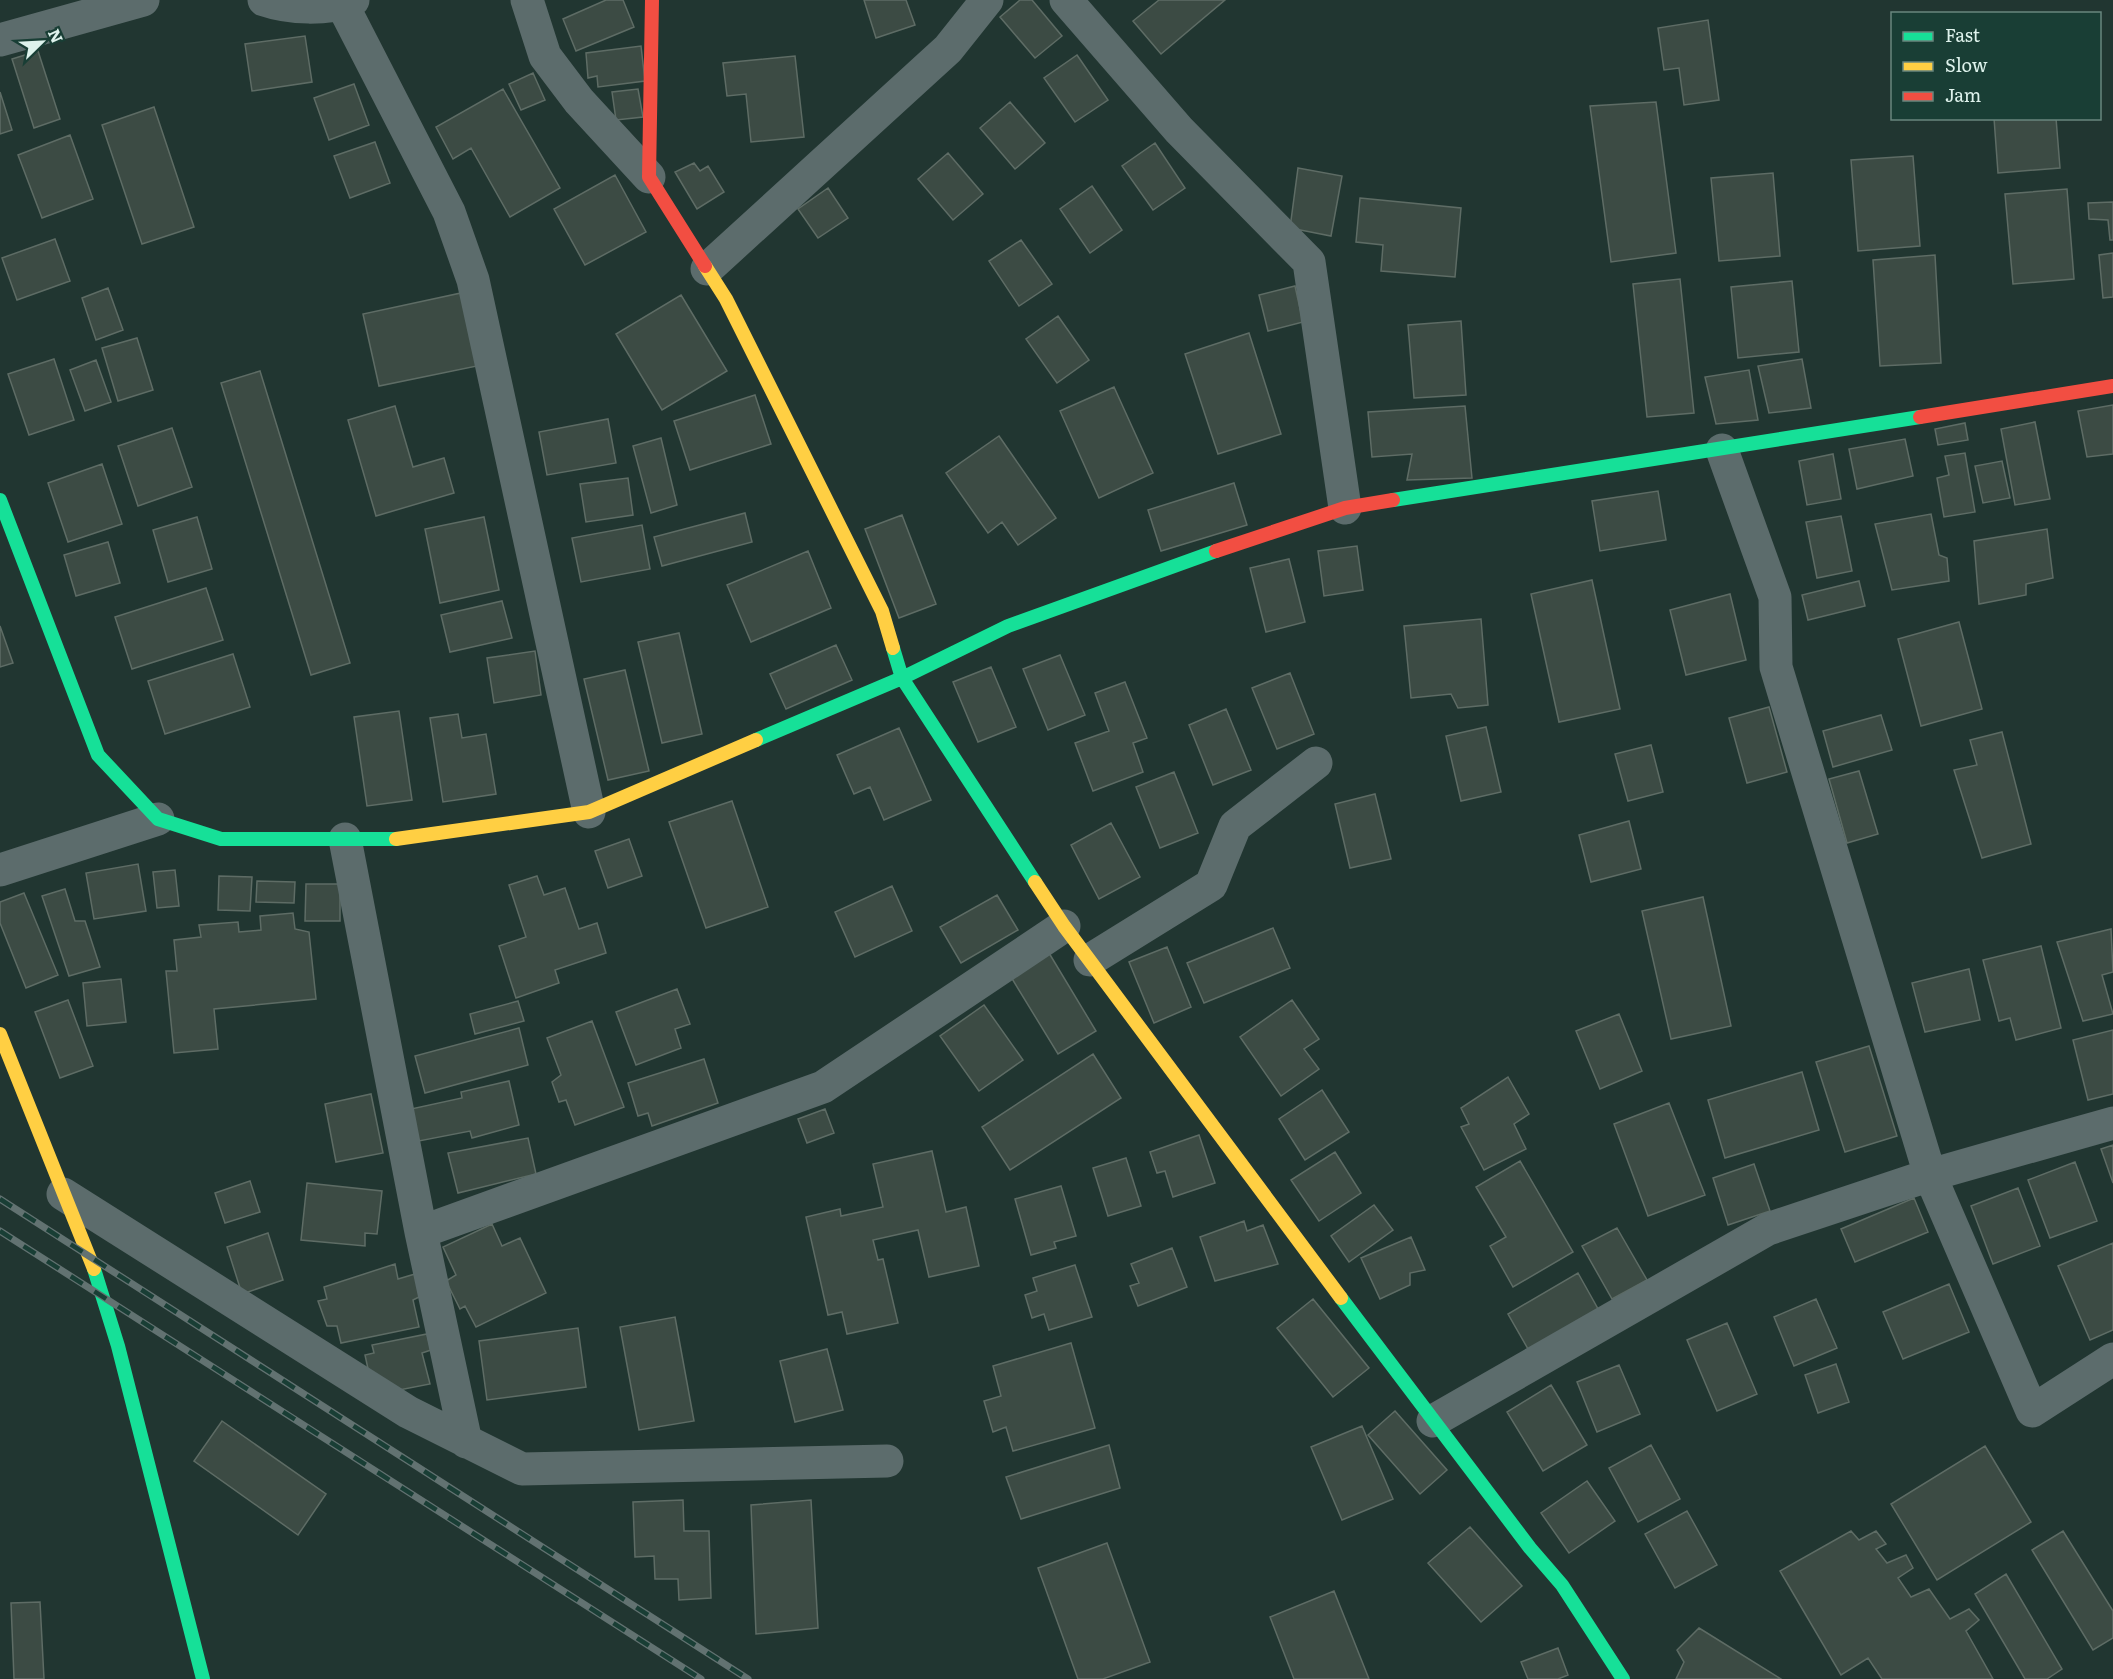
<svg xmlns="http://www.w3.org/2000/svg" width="2113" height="1679" viewBox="0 0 2113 1679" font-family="Literata,serif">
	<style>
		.building { fill: #3c4b44; stroke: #5e6c65; stroke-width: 1.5 }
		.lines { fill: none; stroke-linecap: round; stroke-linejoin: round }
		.street { stroke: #5c6c6c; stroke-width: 33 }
		.fast { stroke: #16e098; stroke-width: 14 }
		.slow { stroke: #ffcf43; stroke-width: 14 }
		.jam { stroke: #f24e42; stroke-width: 14 }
		.rail-casing { stroke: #627271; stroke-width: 7 }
		.rail { stroke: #193e35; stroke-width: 4.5; stroke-dasharray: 14; stroke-linecap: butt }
	</style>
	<rect width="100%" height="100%" fill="#213631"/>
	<path class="building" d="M606 0H623L634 27 576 51 563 19Z
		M864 0H906L915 25 876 38Z
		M1020 0H1032L1062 36 1035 58 1000 17Z
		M1159 0H1225L1161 54 1133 21Z
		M1708 20 1719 100 1684 105 1679 68 1664 70 1658 28Z
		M305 36 312 82 252 91 245 44Z
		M641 46 645 81 598 87 597 76 588 78 586 53Z
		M38 51 60 119 34 128 12 59Z
		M1077 55 1108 100 1075 122 1044 78Z
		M795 56 804 137 751 142 746 94 727 96 723 63Z
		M533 73 545 100 521 110 509 84Z
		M354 84 369 125 329 140 314 98Z
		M503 89 560 188 510 217 471 148 453 159 436 127Z
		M638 89 643 117 616 120 612 92Z
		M0 92 12 130 0 134Z
		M1010 102 1045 143 1015 169 980 128Z
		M1656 102 1676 253 1611 262 1590 106Z
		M154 107 194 227 142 244 102 125Z
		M1994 118H2056L2060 168 1998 173Z
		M70 135 93 199 42 218 18 155Z
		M375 142 390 183 350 198 334 156Z
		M1155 143 1185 188 1153 210 1122 166Z
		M948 153 983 194 953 220 918 179Z
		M1913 156 1920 246 1858 251 1851 160Z
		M694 163 700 171 708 166 724 192 697 209 675 172Z
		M1298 168 1342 176 1331 236 1290 228Z
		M1773 173 1780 256 1719 261 1711 178Z
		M615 175 646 232 585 265 554 209Z
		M1092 186 1122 230 1090 253 1060 209Z
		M828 188 848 218 818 238 798 209Z
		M2067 189 2074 279 2013 284 2005 194Z
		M1360 198 1461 208 1455 277 1381 271 1383 245 1356 242Z
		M2113 202V240H2110L2108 220 2089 219 2088 203Z
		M55 239 70 281 17 300 2 258Z
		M1021 240 1052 284 1019 306 989 261Z
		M2113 253V297L2103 298 2099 255Z
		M1935 255 1941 363 1880 366 1873 260Z
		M1680 279 1694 413 1647 417 1633 284Z
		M1792 281 1799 352 1738 358 1731 287Z
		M1295 286 1303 322 1268 331 1259 295Z
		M108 288 123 330 96 340 82 298Z
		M461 293 477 366 379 386 363 314Z
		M681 295 727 371 662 410 616 334Z
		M1058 316 1089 360 1057 383 1026 339Z
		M1461 321 1466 395 1414 398 1408 325Z
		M1249 333 1281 434 1218 454 1185 354Z
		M137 338 153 390 118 401 102 348Z
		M54 359 74 420 29 435 8 374Z
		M1802 359 1811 408 1769 413 1758 366Z
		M96 360 111 402 85 411 70 370Z
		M1749 370 1758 420 1716 424 1705 377Z
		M260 371 350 663 311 675 221 383Z
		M1114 387 1153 473 1099 498 1060 411Z
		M755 395 771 444 690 470 674 421Z
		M2113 405V454L2087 457 2078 411Z
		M395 406 413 467 444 458 454 493 376 516 348 420Z
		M1465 406 1472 478 1407 480 1412 454 1372 457 1368 412Z
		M608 419 616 463 547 475 539 432Z
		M2035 422 2050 499 2015 505 2001 429Z
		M1965 423 1968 440 1938 445 1935 429Z
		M172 428 192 487 138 506 118 446Z
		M999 436 1056 518 1018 545 1002 522 988 533 946 473Z
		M661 438 677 505 651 513 633 446Z
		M1905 439 1913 476 1857 489 1849 449Z
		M1965 453 1975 512 1944 517 1937 478 1949 475 1945 456Z
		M1833 454 1841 499 1807 505 1799 461Z
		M2002 461 2010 498 1983 503 1975 466Z
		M102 464 122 524 68 542 48 483Z
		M628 478 633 515 586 522 580 484Z
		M1234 483 1247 525 1161 551 1148 510Z
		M1658 491 1666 540 1600 551 1592 501Z
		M745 513 752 542 662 566 654 537Z
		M1931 514 1939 555 1947 558 1949 581 1892 590 1875 524Z
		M902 515 936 604 899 618 865 529Z
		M1841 516 1852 571 1817 578 1806 522Z
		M197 517 212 569 168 582 153 530Z
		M484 517 499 590 440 603 425 529Z
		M642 525 650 569 581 582 572 538Z
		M2047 529 2053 578 2026 584V595L1979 604 1974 541Z
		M108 542 120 583 76 596 64 555Z
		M1357 546 1363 590 1324 596 1318 551Z
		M808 551 831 608 751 642 727 585Z
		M1289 559 1305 622 1266 632 1250 568Z
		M1592 580 1620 709 1559 722 1531 594Z
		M1859 581 1865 606 1808 620 1802 595Z
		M206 588 223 640 132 669 115 617Z
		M1730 594 1746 660 1686 675 1670 610Z
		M502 601 512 638 450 652 441 615Z
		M1481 619 1488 705 1458 708 1451 694 1411 698 1404 626Z
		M1959 622 1982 709 1921 726 1898 639Z
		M0 626 13 663 0 667Z
		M679 633 702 734 662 743 638 642Z
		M836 645 852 680 786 709 770 674Z
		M535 651 541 695 494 703 487 658Z
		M233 654 250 707 165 734 148 681Z
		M1060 655 1085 715 1048 730 1023 669Z
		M991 667 1016 727 978 742 953 682Z
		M625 670 649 771 608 780 584 679Z
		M1290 673 1314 734 1277 749 1252 688Z
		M1125 682 1147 738 1133 743 1143 772 1093 791 1075 743 1109 731 1095 693Z
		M1769 707 1787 772 1747 783 1729 718Z
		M1226 709 1251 770 1213 785 1189 725Z
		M399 711 412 800 367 806 354 717Z
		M458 714 462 738 486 734 496 794 443 802 430 718Z
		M1881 715 1892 750 1833 767 1823 731Z
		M1486 727 1501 792 1461 801 1446 736Z
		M899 728 931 800 884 820 870 787 854 794 837 755Z
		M2002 732 2031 844 1982 858 1954 770 1977 765 1970 740Z
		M1651 745 1663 792 1628 801 1615 754Z
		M1859 771 1878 834 1847 843 1829 779Z
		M1174 772 1198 833 1160 848 1136 787Z
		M1375 794 1391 859 1350 868 1335 804Z
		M732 801 768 907 706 928 669 822Z
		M1629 821 1641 869 1591 882 1579 835Z
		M1111 823 1140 877 1099 899 1071 845Z
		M629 839 642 876 608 888 595 851Z
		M138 864 146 911 94 919 86 873Z
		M175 870 179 906 157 908 153 872Z
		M219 876 252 877 250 911 218 910Z
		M537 876 544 895 565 888 579 929 597 923 606 953 555 970 559 983 516 998 499 946 526 937 509 885Z
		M257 881 295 882 294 903 256 902Z
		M306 884H340V921H305Z
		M892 886 912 931 855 957 835 912Z
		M65 889 75 921H85L100 967 69 976 42 896Z
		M24 893 58 975 26 988 0 923V902Z
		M997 895 1018 930 961 963 940 927Z
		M1703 897 1731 1026 1671 1039 1642 911Z
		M293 913 295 929 309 932 316 999 214 1009 218 1049 174 1053 166 971H177L174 940 201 937 199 925 238 922 239 932 261 930 260 916Z
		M1273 928 1290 968 1204 1003 1187 963Z
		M2111 929 2113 972 2102 975 2113 1014 2083 1021 2057 942Z
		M2041 946 2061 1028 2016 1040 2010 1018 1999 1021 1983 960Z
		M1167 947 1191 1007 1154 1023 1129 962Z
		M1049 953 1096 1031 1058 1054 1011 977Z
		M1969 969 1980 1020 1925 1032 1912 983Z
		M121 979 126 1022 87 1026 83 983Z
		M677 989 690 1024 675 1029 681 1048 636 1065 616 1012Z
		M68 1000 93 1066 60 1078 35 1012Z
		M1292 1000 1319 1039 1304 1049 1319 1069 1281 1096 1240 1037Z
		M518 1001 524 1021 475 1034 470 1014Z
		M984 1005 1023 1060 979 1091 940 1036Z
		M1619 1014 1642 1071 1600 1089 1576 1031Z
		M592 1021 624 1107 575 1125 566 1100 559 1102 552 1082 561 1075 547 1038Z
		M519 1028 528 1065 425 1093 415 1056Z
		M2113 1030V1094L2088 1100 2073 1040Z
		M1869 1046 1897 1136 1845 1152 1816 1062Z
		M1093 1054 1121 1098 1010 1170 982 1127Z
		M704 1059 718 1103 652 1126 648 1113 638 1116 628 1083Z
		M1802 1072 1819 1130 1725 1158 1708 1100Z
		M1508 1077 1529 1114 1514 1124 1526 1149 1484 1170 1461 1127 1469 1124 1461 1108Z
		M509 1081 519 1125 472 1138 470 1131 419 1141 411 1109 462 1098 461 1092Z
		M1322 1090 1349 1132 1305 1160 1279 1119Z
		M371 1094 383 1153 336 1162 325 1104Z
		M1669 1103 1705 1195 1648 1216 1614 1124Z
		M825 1109 834 1133 807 1143 798 1119Z
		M1199 1135 1215 1183 1173 1197 1165 1171 1157 1173 1150 1152Z
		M528 1138 536 1174 458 1193 448 1153Z
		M2113 1145V1183L2101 1149Z
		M932 1151 946 1212 966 1207 979 1266 929 1277 918 1230 873 1240 878 1260 883 1259 898 1323 847 1334 842 1312 828 1315 806 1217 840 1209 841 1216 883 1207 873 1164Z
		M1335 1152 1361 1193 1319 1221 1291 1180Z
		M1126 1158 1141 1206 1108 1216 1093 1168Z
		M1520 1161 1573 1252 1513 1287 1490 1246 1506 1237 1476 1187Z
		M2075 1162 2097 1221 2050 1238 2028 1180Z
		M1754 1164 1770 1211 1728 1225 1713 1178Z
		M250 1181 260 1212 225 1223 215 1193Z
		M307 1183 382 1191 377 1234 365 1233V1246L301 1240Z
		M1061 1186 1076 1236 1054 1242 1056 1248 1031 1255 1015 1199Z
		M2018 1188 2040 1246 1993 1264 1971 1206Z
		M1914 1198 1928 1232 1855 1262 1841 1229Z
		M1374 1205 1393 1230 1349 1262 1331 1236Z
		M1244 1221 1247 1231 1263 1225 1278 1264 1215 1281 1200 1237Z
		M492 1224 502 1246 520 1238 546 1293 476 1327 465 1306 460 1309 446 1281 456 1275 443 1247Z
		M1617 1228 1647 1280 1612 1299 1582 1246Z
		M268 1233 283 1280 242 1294 227 1247Z
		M1411 1237 1425 1270 1410 1273V1285L1380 1299 1361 1258Z
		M2113 1243V1330L2090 1340 2058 1266Z
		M1172 1248 1187 1287 1138 1306 1130 1286 1139 1283 1131 1264Z
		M395 1264 398 1279 415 1274 421 1296 413 1300 419 1327 341 1343 337 1326H327L318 1301 327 1299 324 1287Z
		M1075 1265 1092 1317 1049 1330 1044 1314 1032 1318 1025 1295 1037 1291 1033 1278Z
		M1578 1273 1602 1316 1532 1356 1508 1314Z
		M1949 1284 1969 1332 1903 1359 1883 1312Z
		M1313 1299 1369 1368 1333 1397 1277 1328Z
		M1816 1299 1837 1348 1794 1366 1774 1317Z
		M675 1317 694 1421 639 1430 620 1327Z
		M1727 1323 1757 1394 1717 1411 1687 1340Z
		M578 1328 586 1387 487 1400 479 1341Z
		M427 1334 431 1350 422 1353 430 1384 394 1391 370 1378 365 1355 374 1353 372 1345Z
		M1071 1343 1095 1428 1013 1451 1006 1427 993 1432 984 1401 1001 1396 993 1366Z
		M827 1349 843 1410 795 1422 780 1361Z
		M1836 1364 1849 1402 1818 1413 1805 1375Z
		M1619 1365 1640 1414 1597 1432 1577 1382Z
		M1551 1385 1587 1445 1543 1471 1507 1412Z
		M1395 1411 1447 1470 1420 1494 1368 1435Z
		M222 1421 326 1494 298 1535 194 1461Z
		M1362 1426 1393 1499 1342 1520 1311 1447Z
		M1109 1445 1120 1488 1021 1519 1006 1477Z
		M1651 1445 1680 1499 1638 1522 1609 1468Z
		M1985 1446 2031 1522 1937 1580 1891 1504Z
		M1587 1481 1615 1521 1569 1553 1541 1513Z
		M683 1500 684 1531H709L711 1598 679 1600 678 1579H655L654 1556 635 1557 633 1502Z
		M811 1500 818 1628 756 1634 751 1505Z
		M1687 1511 1717 1565 1675 1588 1645 1534Z
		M1470 1527 1522 1586 1481 1622 1428 1563Z
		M1851 1531 1859 1540 1876 1531 1886 1544 1876 1549 1887 1563 1906 1555 1913 1568 1898 1578 1911 1597 1929 1589 1950 1619 1969 1609 1979 1620 1966 1631 1993 1679H1882L1868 1658 1841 1675 1780 1571Z
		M2063 1531 2113 1611V1638L2093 1650 2032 1550Z
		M1107 1543 1150 1662 1103 1679H1078L1038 1568Z
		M2006 1574 2062 1669 2047 1679H2025L1975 1594Z
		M1334 1591 1369 1679H1294L1270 1617Z
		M40 1602 44 1679H14L11 1603Z
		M1699 1628 1781 1679H1676L1684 1662 1677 1650Z
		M1558 1648 1568 1675 1558 1679H1528L1521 1662Z"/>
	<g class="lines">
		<path class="street" d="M264 0C290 9 327 10 353 0
			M527 0 545 56 579 101 649 177
			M1066 0 1179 130 1309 262 1345 508
			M342 4 449 212 473 280 589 812
			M0 40 143 0
			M707 269 948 49 987 0
			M1722 450 1775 597 1776 667 1930 1175 2032 1411 2113 1359
			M345 839 421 1232 466 1442
			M0 870 158 819
			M1090 960 1211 885 1235 826 1316 763
			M63 1194 408 1412 522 1469 887 1461
			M421 1232 823 1087 1064 926
			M1433 1421 1768 1229 1930 1175 2113 1123"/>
		<path class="fast" d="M0 500 98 755 158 819 221 839H396
			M1393 500 1920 417
			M893 648 902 678 1035 882
			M756 740 902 678 1008 626 1216 551
			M94 1269 118 1346 203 1679
			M1341 1298 1530 1548 1562 1585 1623 1679"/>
		<path class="slow" d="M705 266 726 299 882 611 893 648
			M396 839 589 812 756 740
			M1035 882 1064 926 1341 1298
			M0 1034 94 1269"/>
		<path class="jam" d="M652 0 649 177 705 266
			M1920 417 2113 386
			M1216 551 1345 508 1393 500"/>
		<g class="rail-casing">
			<path id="rail" d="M0 1199 748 1679
				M0 1231 701 1679"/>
		</g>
		<use href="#rail" class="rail"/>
	</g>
	<rect x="1891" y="12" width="210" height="108" fill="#193e35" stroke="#68867e" stroke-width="1.5"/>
	<rect x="1903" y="32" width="30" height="9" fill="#16e098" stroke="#68867e" stroke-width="1.5"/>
	<text x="1945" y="42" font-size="18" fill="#def2ec">Fast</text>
	<rect x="1903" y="62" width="30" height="9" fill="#ffcf43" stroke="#68867e" stroke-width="1.5"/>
	<text x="1945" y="72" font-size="18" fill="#def2ec">Slow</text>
	<rect x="1903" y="92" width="30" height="9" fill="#f24e42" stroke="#68867e" stroke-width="1.5"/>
	<text x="1945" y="102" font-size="18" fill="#def2ec">Jam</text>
	<g transform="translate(42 42) rotate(66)" stroke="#193e35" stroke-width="4.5" paint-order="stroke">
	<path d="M0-4.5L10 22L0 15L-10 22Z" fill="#def2ec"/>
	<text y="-9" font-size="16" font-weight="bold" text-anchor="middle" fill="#def2ec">N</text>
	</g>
</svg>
